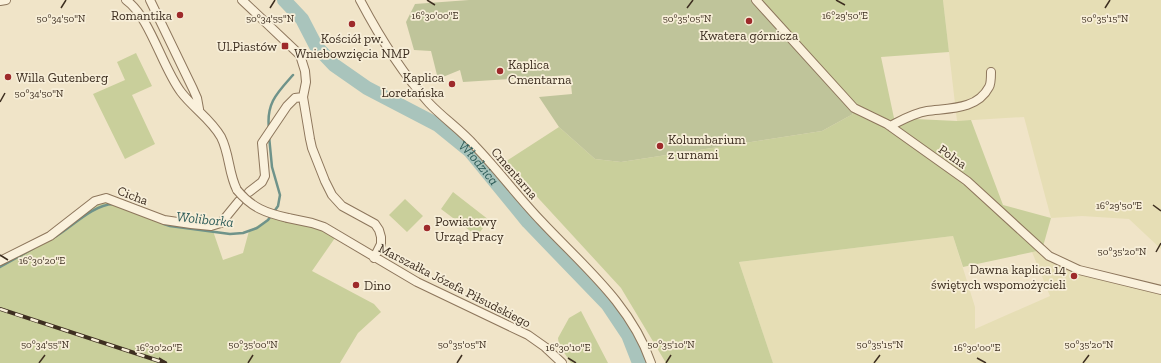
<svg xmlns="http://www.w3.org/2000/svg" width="1161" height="363" viewBox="0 0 1161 363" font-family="'Zilla Slab',serif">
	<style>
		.farmland { fill: #e6deb5 }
		.green { fill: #c9cf9b }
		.cemetery { fill: #bfc49a }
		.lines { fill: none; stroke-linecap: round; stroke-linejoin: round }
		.stream { stroke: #6f938a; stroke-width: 2.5 }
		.river { stroke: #a9c4bc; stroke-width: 14 }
		.minor-casing { stroke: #8d765c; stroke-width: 10 }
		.minor { stroke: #faf1dc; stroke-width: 8 }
		.rail-casing { stroke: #3d2e20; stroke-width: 4 }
		.rail { stroke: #f7eed8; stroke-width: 2.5; stroke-dasharray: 8; stroke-linecap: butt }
		.minor-bridge-casing { stroke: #8d765c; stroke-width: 10; stroke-linecap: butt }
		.minor-bridge { stroke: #faf1dc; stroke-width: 8 }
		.ticks { fill: none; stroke: #3d2e20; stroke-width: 1.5 }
		.poi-dot { fill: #9e2a2b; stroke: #f7eed8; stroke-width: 1.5 }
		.labels { text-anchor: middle; stroke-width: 3.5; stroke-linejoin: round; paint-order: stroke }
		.poi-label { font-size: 13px; fill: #3d2e20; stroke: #f7eed8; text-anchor: start }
		.street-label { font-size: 13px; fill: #3d2e20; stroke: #f7eed8 }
		.water-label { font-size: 14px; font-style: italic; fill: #2f5d5a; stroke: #f7eed8 }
		.ticks-label { font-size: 10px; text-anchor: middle; fill: #3d2e20; stroke: #f7eed8; stroke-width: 3.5; stroke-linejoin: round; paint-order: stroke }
	</style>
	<rect width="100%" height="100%" fill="#f0e4c8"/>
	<path class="farmland" d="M943 0H1161V249L1129 219 1082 216 1051 218 1024 117 957 121Z
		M953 236 975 307V329L1050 296 1032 252 1042 250 1079 270 1161 290V363H773L739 262Z"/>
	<path class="green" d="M751 0H943L949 52 881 57 894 118 957 121 971 120 1003 205 1051 218 1042 250 963 267 953 236 739 262 773 363H666L621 288 505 162 559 127 595 159 621 162 822 131 853 114 825 78Z
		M136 53 152 86 132 95 155 144 125 159 93 94 125 80 117 62Z
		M453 192 489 220 477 236 441 209Z
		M106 198 213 231 223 260 243 253 249 231 270 218H288L337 235 312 271 374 304 381 312 358 333 340 363H0V261L50 236Z
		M405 199 423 216 407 232 389 215Z
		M581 311 608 363H571L559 345 558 338 569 318Z"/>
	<path class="cemetery" d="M469 0H751L825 78 853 114 822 131 621 162 595 159 559 127 539 97 572 94 570 75 463 82 460 70 438 79 431 51 414 50 406 22 415 4Z"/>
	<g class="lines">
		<path class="stream" d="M312 52 316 46
			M269 129C266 103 277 93 293 75
			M164 224 170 226 230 234 243 233 257 228 268 220 278 206 280 195 272 167 269 136
			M53 238C71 228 92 205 113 204
			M0 267 34 248"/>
		<path class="river" id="s1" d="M284 0 302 19 316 46 334 65 367 88 438 125 470 151 528 222 608 305 628 335 639 363"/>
		<g class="minor-casing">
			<path id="minor" d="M126 0C150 17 162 67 181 92 193 108 211 119 221 137 230 155 228 172 237 190
				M150 0 193 89 197 98 199 109
				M242 0 300 55 305 71 306 82 303 97 310 139 312 148 325 181 332 195 342 206 375 224 379 230 381 237V244L374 258
				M360 0C379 36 401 72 429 103 443 118 461 130 475 146 498 170 518 197 541 221 582 265 631 304 651 363
				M756 0 854 108 887 124 967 181 1049 256 1079 270 1161 290
				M0 1 6 0
				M890 126C902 120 914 113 927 111 949 108 977 110 989 87 991 84 991 77 991 72
				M249 192 262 182 265 176 262 143 287 106 295 98 303 97
				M288 218 312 223 324 227 417 282 528 335 545 347 562 363
				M0 261 50 236 95 201 106 198 164 220 191 224 211 226 221 223 239 201"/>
		</g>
		<use href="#minor" class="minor"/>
		<g class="rail-casing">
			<path id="rail" d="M0 309 165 363"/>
		</g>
		<use href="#rail" class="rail"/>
		<g class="minor-bridge-casing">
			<path id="minor-bridge" d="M237 190C252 208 266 213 288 218"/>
		</g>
		<use href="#minor-bridge" class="minor-bridge"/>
	</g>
	<path class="ticks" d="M427 0 435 5M836 0 845 5M61 8 66 0M270 8 275 0M687 8 693 0M1105 8 1110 0M0 102 5 93M1153 205 1161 211M1156 252 1161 243M0 255 8 260M159 358 167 363M568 358 576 363M977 358 986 363M39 363 45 355M248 363 253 355M457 363 462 355M666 363 671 355M874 363 880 355M1083 363 1089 355"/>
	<g class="poi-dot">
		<circle cx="180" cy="15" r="4"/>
		<circle cx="749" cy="21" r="4"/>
		<circle cx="352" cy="24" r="4"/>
		<rect x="281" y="42" width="8" height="8" rx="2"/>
		<circle cx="500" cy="71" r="4"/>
		<circle cx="8" cy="77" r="4"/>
		<circle cx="452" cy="84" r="4"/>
		<circle cx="660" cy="146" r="4"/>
		<circle cx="427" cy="228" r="4"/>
		<circle cx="1074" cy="276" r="4"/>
		<circle cx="356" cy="285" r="4"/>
	</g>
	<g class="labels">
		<g class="poi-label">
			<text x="172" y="20" text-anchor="end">Romantika</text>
			<text x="749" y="40" text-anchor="middle">Kwatera górnicza</text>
			<text x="352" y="43" text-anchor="middle">Kościół pw.<tspan x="352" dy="15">Wniebowzięcia NMP</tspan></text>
			<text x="277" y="51" text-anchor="end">Ul.Piastów</text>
			<text x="508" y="69">Kaplica<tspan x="508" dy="15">Cmentarna</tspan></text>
			<text x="16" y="82">Willa Gutenberg</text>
			<text x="444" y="82" text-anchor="end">Kaplica<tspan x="444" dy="15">Loretańska</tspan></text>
			<text x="668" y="144">Kolumbarium<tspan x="668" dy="15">z urnami</tspan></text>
			<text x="435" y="226">Powiatowy<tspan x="435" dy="15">Urząd Pracy</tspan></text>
			<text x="1066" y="274" text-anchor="end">Dawna kaplica 14<tspan x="1066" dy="15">świętych wspomożycieli</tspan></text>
			<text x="364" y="290">Dino</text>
		</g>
		<g class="street-label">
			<text transform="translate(953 156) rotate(35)" y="5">Polna</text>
			<text transform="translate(515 173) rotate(49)" y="5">Cmentarna</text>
			<text transform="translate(133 195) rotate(21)" y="5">Cicha</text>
			<text transform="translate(455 285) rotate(27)" y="5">Marszałka Józefa Piłsudskiego</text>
		</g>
		<g class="water-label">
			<text dy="5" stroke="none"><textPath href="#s1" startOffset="259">Włodzica</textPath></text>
			<text transform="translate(205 219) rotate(6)" y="5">Woliborka</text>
		</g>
	</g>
	<g class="ticks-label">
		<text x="435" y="19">16°30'00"E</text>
		<text x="845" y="19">16°29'50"E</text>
		<text x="61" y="22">50°34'50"N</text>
		<text x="270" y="22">50°34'55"N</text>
		<text x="687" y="22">50°35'05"N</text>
		<text x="1105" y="22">50°35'15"N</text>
		<text x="39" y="97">50°34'50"N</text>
		<text x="1119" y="209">16°29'50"E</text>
		<text x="1122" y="255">50°35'20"N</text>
		<text x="42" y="264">16°30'20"E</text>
		<text x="45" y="348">50°34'55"N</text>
		<text x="253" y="348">50°35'00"N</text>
		<text x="462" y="348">50°35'05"N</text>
		<text x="671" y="348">50°35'10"N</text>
		<text x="880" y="348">50°35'15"N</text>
		<text x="1089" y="348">50°35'20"N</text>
		<text x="159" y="351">16°30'20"E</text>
		<text x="568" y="351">16°30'10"E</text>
		<text x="977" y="351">16°30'00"E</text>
	</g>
</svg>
